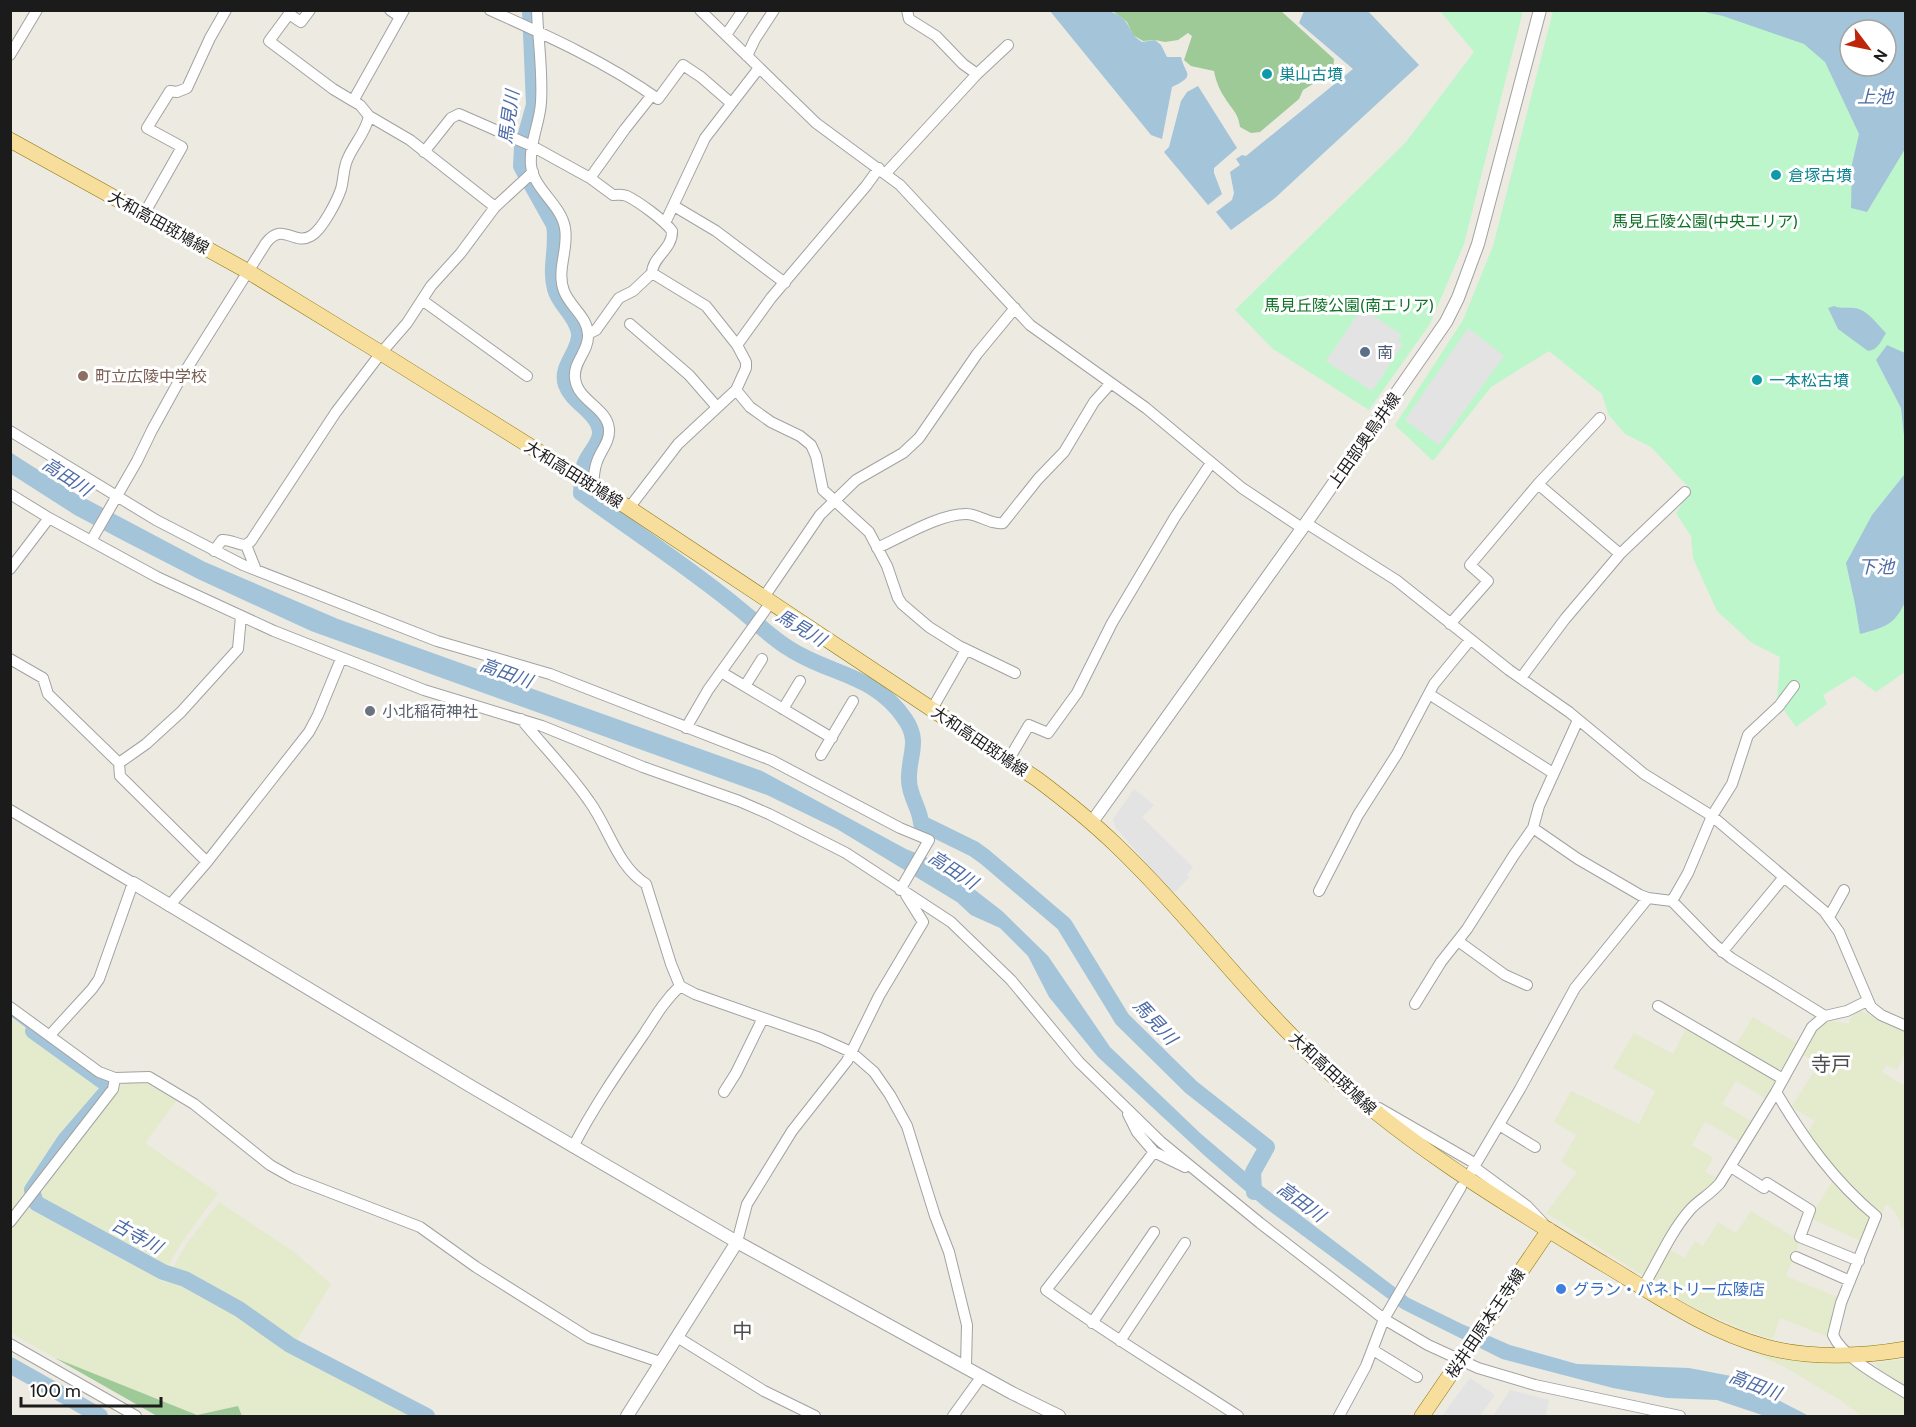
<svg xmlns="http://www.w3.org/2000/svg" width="1916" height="1427" viewBox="0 0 1916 1427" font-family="Cabin,'Noto Sans JP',sans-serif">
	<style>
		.farmland { fill: #e4ebcd }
		.forest { fill: #9eca97 }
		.park { fill: #bef6cc; fill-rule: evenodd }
		.parking { fill: #e3e3e3 }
		.water { fill: #a3c4d9; fill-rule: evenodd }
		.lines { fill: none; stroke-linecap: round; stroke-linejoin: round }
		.stream { stroke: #a3c4d9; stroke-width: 3 }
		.river { stroke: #a3c4d9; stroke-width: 16 }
		.minor-casing { stroke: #a2a2a2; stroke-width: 12 }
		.tertiary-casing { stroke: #a2a2a2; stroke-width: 14 }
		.primary-casing { stroke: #8c7507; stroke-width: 16 }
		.minor { stroke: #fff; stroke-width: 10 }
		.tertiary { stroke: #fff; stroke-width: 12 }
		.primary { stroke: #f7de9c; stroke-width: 15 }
		.culture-dot { fill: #0f9aa8; stroke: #fff; stroke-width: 2 }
		.service-dot { fill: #5c6f8a; stroke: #fff; stroke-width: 2 }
		.education-dot { fill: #8d6e63; stroke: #fff; stroke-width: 2 }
		.worship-dot { fill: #6b7280; stroke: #fff; stroke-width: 2 }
		.shop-dot { fill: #3f7fe0; stroke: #fff; stroke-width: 2 }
		.labels { text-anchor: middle; stroke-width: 6; stroke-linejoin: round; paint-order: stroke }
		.culture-label { font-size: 16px; fill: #0d838f; stroke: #fff; text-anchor: start }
		.park-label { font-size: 16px; fill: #107328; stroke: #fff }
		.street-label { font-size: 16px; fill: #1b1b1b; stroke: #fff }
		.service-label { font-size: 16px; fill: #4e5e75; stroke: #fff; text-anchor: start }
		.education-label { font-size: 16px; fill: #785e54; stroke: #fff; text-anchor: start }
		.worship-label { font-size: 16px; fill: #5b616d; stroke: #fff; text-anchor: start }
		.shop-label { font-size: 16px; fill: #366cbe; stroke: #fff; text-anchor: start }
		.water-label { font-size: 18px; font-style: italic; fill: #4d6ba6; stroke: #fff }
		.quarter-label { font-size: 20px; fill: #4e4e4e; stroke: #fff }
	</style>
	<rect width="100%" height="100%" fill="#eceae1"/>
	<path class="farmland" d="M1859 1010 1905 1031V1054L1897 1070 1886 1065 1882 1072 1905 1086V1228L1901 1229 1900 1221 1895 1212 1886 1204 1869 1245 1810 1218 1836 1175 1805 1136 1815 1121 1791 1107 1819 1064 1800 1053 1813 1032 1827 1020 1848 1024 1852 1016Z
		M1753 1017 1798 1044 1767 1099 1736 1081 1722 1104 1753 1122 1741 1142 1705 1122 1692 1145 1713 1158 1705 1172 1718 1179 1645 1277 1546 1213 1577 1172 1561 1162 1576 1135 1554 1122 1571 1091 1639 1124 1655 1091 1613 1068 1634 1033 1673 1054 1687 1027 1731 1052Z
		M11 1018 107 1088 53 1146 30 1189 11 1219Z
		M131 1082 145 1083 177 1100 145 1143 218 1193 182 1242 166 1269 38 1200 52 1175 80 1136 116 1095 121 1084Z
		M219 1202 293 1251 331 1284 295 1343 236 1302 193 1278 171 1271 187 1243Z
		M28 1208 164 1282 173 1281 184 1285 240 1318 282 1348 412 1416H242L238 1406 197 1415 55 1358 11 1333 10 1228 20 1212Z
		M1751 1211 1800 1241 1786 1276 1840 1298 1829 1335 1826 1336 1780 1318 1773 1339 1744 1330 1698 1310 1650 1282 1668 1248 1684 1258 1695 1241 1703 1246 1718 1222 1736 1233Z
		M1750 1352 1787 1360 1850 1363 1905 1400V1416H1862L1840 1400 1781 1365Z
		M1905 1359V1388L1879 1371 1876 1363Z"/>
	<path class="forest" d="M1113 11H1281L1334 59 1333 72 1303 90 1299 99 1260 132 1251 133 1240 127C1238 112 1232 110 1225 98 1219 89 1216 81 1214 71L1191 66 1184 60 1192 36 1188 33 1178 40 1165 42 1155 40 1143 41 1133 35 1127 22Z
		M55 1358 197 1415 238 1406 242 1416H157Z"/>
	<path class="park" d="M1440 11H1523L1464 244 1430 324 1369 410 1273 349 1235 310 1405 143 1474 52Z
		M1553 11H1905V672L1876 692 1854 676 1823 695 1827 704 1796 727 1777 700 1780 657 1752 643 1717 611 1693 558 1691 536 1676 513 1691 490 1651 447 1625 434 1608 414 1602 394 1549 351 1491 387 1433 461 1395 425 1463 320 1493 246ZM1850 30H1886V66H1850Z"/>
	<path class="parking" d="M1362 308 1402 335 1398 341 1403 344 1372 391 1326 361Z
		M1468 328 1504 356 1439 445 1405 420Z
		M1134 789 1154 805 1142 817 1193 867 1187 875 1189 878 1173 894 1115 827 1113 819Z
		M1470 1378 1495 1395 1480 1416H1442Z
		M1510 1390 1549 1400 1546 1416H1493Z"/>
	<path class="water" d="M1050 11C1070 10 1106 5 1121 17 1132 26 1128 33 1142 42L1155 40 1161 45 1167 57H1181C1185 75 1197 75 1172 87L1162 139 1151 135Z
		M1304 11H1368L1419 65 1275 198 1231 230 1216 212 1232 200 1234 193 1230 172 1240 165 1236 159 1242 155 1246 156 1353 69 1299 23Z
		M1700 11H1905V149L1867 212 1851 208 1852 164 1859 134 1825 62 1804 44 1723 16ZM1850 30H1886V66H1850Z
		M1198 86 1237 148 1214 168V173L1222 194 1208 205 1164 152 1169 147 1181 101 1187 92Z
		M1834 306C1842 309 1846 307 1854 308 1867 309 1877 324 1886 333 1881 341 1878 350 1868 351L1838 329 1828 308Z
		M1887 345 1905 353V445L1901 408 1876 360Z
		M10 452 73 492 205 562 338 619 762 771 906 849 940 863 1002 911 1048 956 1110 1047 1200 1133 1262 1186 1409 1298 1462 1324 1510 1345 1577 1364 1689 1368 1731 1376 1809 1416H1765L1717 1400 1667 1398 1613 1388 1502 1359 1402 1309 1264 1207 1206 1157 1098 1057 1049 997 1028 956 1000 928 971 915 957 902 837 829 767 795 311 631 198 579 124 541 75 515 11 474Z
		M1905 454V602C1895 625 1883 628 1860 634L1855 604 1846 563 1872 515 1904 475Z"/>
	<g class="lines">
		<path class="stream" d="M10 1014 33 1031"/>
		<path class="river" d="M530 10 534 105 522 148 521 166 554 225C558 246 549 268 555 289 559 305 577 316 579 333 581 351 559 366 566 385 572 403 600 413 600 433 600 445 587 454 584 466 582 474 582 484 581 493 633 531 687 566 736 606 754 620 770 637 790 649 830 675 875 674 905 719 921 742 908 756 909 780 909 796 920 808 921 823L974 849 985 857 1064 924 1122 1019 1191 1087 1267 1147 1253 1172 1254 1192
			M33 1031 108 1085V1090L65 1140 32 1190 36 1203 163 1272 185 1279 239 1309 290 1345 427 1416
			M10 1365 100 1416"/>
		<g class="minor-casing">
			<path id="minor" d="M310 10 301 22 289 14 269 41 333 89 353 101
				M390 10 400 17
				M490 10C548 36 606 62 658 99L683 65 701 77 731 103
				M537 10C538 41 543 72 541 102 540 123 529 143 531 165 533 189 561 204 565 228 569 249 556 270 564 291 570 307 588 317 588 335 589 351 573 362 575 378 577 401 607 407 609 429 610 441 602 449 598 459 594 467 594 477 593 485
				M700 10 816 123 900 185 1030 325 1146 408 1242 488 1302 528
				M907 10 909 19 936 36 963 64 977 74
				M726 35 743 10
				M10 55 37 10
				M747 56 755 39 774 10
				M369 116 410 140 495 207
				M424 152 451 118 459 114 532 146 590 178 613 195C618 195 622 194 627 196 639 202 664 220 672 231 673 249 652 257 652 273L706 306 737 345 746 362V368L736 390 678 444 629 508
				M886 173 977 74 1008 45
				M590 178 625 129 652 95
				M674 206 716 231 785 283
				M144 214 182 147 147 128 170 91 177 92 187 88 210 38 226 10
				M665 223 705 138 759 68
				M422 300 527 376
				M630 324 689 375 717 407
				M588 334 596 330 619 298 633 291 652 273
				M737 345 771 298 866 186 879 168
				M736 390 750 407 771 422 800 436 811 445 816 456 823 490 869 532 887 566 898 598 902 604 929 627 959 646 1015 673
				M10 431 156 520 243 565 437 641 550 674 771 760 900 828 929 840 900 890
				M1538 484 1620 554
				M10 494 49 518 157 577 274 631 424 690 542 726 643 767 739 801 769 814 846 853 951 922 1011 980 1079 1062 1161 1142 1260 1223 1384 1319 1428 1345 1478 1368 1535 1385 1680 1416
				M1306 523 1396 580 1509 670 1569 712 1644 774 1712 816 1824 911 1839 932 1871 1007 1881 1015 1906 1026
				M91 541 137 461 152 430 179 381 266 243C283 221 293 246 311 236 322 230 337 201 341 189 344 179 343 168 348 158 354 144 366 132 369 116L360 105 353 101 404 10
				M246 545 256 570
				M877 548C902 537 939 514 966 514 979 514 991 525 1003 523L1038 479 1064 452 1094 402 1111 383
				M214 551 222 540C230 539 237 545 246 545L251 541 336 412 381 353 407 323 431 286 460 254 495 207 533 172
				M10 569 49 518
				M764 597 820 515 856 480 903 453 919 438 977 354 1015 308
				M1450 624 1488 581 1470 565 1538 484 1600 418
				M10 659 43 678 48 694 119 763 120 776 207 862
				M721 672 832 738
				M1521 678 1565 619 1620 554 1685 492
				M745 686 762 659
				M1429 694 1553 773
				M783 709 800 681
				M932 709 966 650
				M521 719C543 746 569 772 589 801 609 828 617 866 646 884L671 964 680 986 695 994 820 1038 851 1052 874 1072 890 1095 907 1126 935 1216 949 1252 967 1325 966 1366
				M686 728 708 690 771 602
				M821 755 853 701
				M1009 759 1029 725 1048 733 1077 693 1112 623 1175 517 1211 463
				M119 763 146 744 181 712 238 649 241 616
				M10 810 133 883 99 979 92 989 50 1035
				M1533 828 1578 859 1640 895 1648 898 1672 901 1714 944 1731 958 1825 1016
				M1319 891 1358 815 1397 754 1434 684 1470 640
				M1672 901 1688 873 1712 816 1732 784 1748 735 1779 706 1794 686
				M169 906 207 862 309 732 318 715 341 659
				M1829 917 1844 890
				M1458 941 1505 975 1527 985
				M1722 952 1784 877
				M1415 1004 1441 962 1467 929 1514 855 1533 828 1539 806 1578 720
				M1658 1006 1783 1079
				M10 1007 99 1072 115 1078 149 1077 194 1104 270 1165 293 1178 420 1227 476 1267 589 1338 660 1362
				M724 1092 736 1073 763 1018
				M1776 1092C1804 1139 1834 1181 1876 1216L1841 1303 1833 1335C1843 1358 1884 1379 1906 1393
				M1379 1108 1476 1164
				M1128 1114 1137 1132 1154 1152 1046 1290C1108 1335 1174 1374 1238 1416
				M1499 1125 1535 1147
				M573 1147C593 1108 619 1070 644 1034 655 1017 665 1000 680 986
				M1154 1152 1185 1167
				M1474 1167 1527 1206 1543 1223
				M1731 1167 1764 1188 1767 1183 1810 1210 1800 1237 1859 1261
				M1471 1172 1520 1089 1575 988 1648 898
				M10 1222 113 1089 115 1078
				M737 1242 747 1204 792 1131 847 1061 879 996 923 922 906 895
				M1796 1257 1850 1281
				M1643 1287C1658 1262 1670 1233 1689 1211 1697 1201 1710 1195 1720 1183L1776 1092 1812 1027 1825 1016 1847 1011 1867 1001
				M1092 1323 1154 1232
				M677 1337 764 1391 815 1416
				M1120 1341 1185 1243
				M10 1344 136 1416
				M1373 1350 1417 1377
				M953 1416 982 1376
				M1339 1416 1366 1366 1384 1319 1461 1187"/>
		</g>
		<g class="tertiary-casing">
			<path id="tertiary" d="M1092 822 1306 523 1446 322 1458 298 1478 244 1540 10
				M133 883 472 1087 737 1242 1012 1393 1059 1416
				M627 1416 737 1242"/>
		</g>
		<g class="primary-casing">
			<path id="primary" d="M10 140 249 272 381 353 629 508 1037 779C1065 800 1091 821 1116 845 1186 912 1244 991 1314 1058 1400 1141 1502 1202 1604 1264 1656 1295 1707 1331 1766 1347 1812 1359 1859 1357 1906 1349
				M1422 1416 1549 1230"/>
		</g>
		<use href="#minor" class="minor"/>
		<use href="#tertiary" class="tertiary"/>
		<use href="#primary" class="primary"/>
	</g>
	<g class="culture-dot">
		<circle cx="1267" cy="74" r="6"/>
		<circle cx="1776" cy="175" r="6"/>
		<circle cx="1757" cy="380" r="6"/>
	</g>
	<circle class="service-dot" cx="1365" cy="352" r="6"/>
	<circle class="education-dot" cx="83" cy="376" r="6"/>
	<circle class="worship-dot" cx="370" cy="711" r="6"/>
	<circle class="shop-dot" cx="1561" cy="1289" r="6"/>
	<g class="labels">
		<g class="culture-label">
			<text x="1279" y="80">巣山古墳</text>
			<text x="1788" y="181">倉塚古墳</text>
			<text x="1769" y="386">一本松古墳</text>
		</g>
		<g class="park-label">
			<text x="1705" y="227">馬見丘陵公園(中央エリア)</text>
			<text x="1349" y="311">馬見丘陵公園(南エリア)</text>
		</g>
		<g class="street-label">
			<text transform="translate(159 222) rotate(29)" y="6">大和高田斑鳩線</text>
			<text transform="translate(1364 440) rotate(-55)" y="6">上田部奥鳥井線</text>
			<text transform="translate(574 474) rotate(32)" y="6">大和高田斑鳩線</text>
			<text transform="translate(980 741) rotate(34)" y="6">大和高田斑鳩線</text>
			<text transform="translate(1333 1073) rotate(43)" y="6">大和高田斑鳩線</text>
			<text transform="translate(1485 1323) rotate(-56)" y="6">桜井田原本王寺線</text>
		</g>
		<g class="service-label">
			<text x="1377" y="358">南</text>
		</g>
		<g class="education-label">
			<text x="95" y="382">町立広陵中学校</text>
		</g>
		<g class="worship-label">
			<text x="382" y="717">小北稲荷神社</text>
		</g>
		<g class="shop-label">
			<text x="1573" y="1295">グラン・パネトリー広陵店</text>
		</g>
		<g class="water-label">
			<text x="1875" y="103">上池</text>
			<text transform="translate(509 117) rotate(-82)" y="6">馬見川</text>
			<text transform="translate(67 477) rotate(33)" y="6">高田川</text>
			<text x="1876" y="573">下池</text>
			<text transform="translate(801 628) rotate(31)" y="6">馬見川</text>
			<text transform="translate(506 673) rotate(20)" y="6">高田川</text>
			<text transform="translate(953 870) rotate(33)" y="6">高田川</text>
			<text transform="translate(1155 1022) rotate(47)" y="6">馬見川</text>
			<text transform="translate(1301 1202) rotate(36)" y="6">高田川</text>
			<text transform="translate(137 1236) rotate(29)" y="6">古寺川</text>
			<text transform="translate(1755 1385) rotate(21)" y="6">高田川</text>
		</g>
		<g class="quarter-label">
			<text x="1831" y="1071">寺戸</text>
			<text x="742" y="1338">中</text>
		</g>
	</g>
	<rect width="1916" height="1427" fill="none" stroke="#1b1b1b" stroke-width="24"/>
	<g transform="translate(1868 48) rotate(122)"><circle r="28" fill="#ffffff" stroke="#a4a4a4" stroke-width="1.5"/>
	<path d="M0-4.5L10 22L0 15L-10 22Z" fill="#be2509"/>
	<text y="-9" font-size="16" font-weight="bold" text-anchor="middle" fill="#1b1b1b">N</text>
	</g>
	<path d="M21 1397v9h140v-9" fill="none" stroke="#1b1b1b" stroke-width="3"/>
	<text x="30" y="1397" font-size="18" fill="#1b1b1b" stroke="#ffffff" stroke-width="4.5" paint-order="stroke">100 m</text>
</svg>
